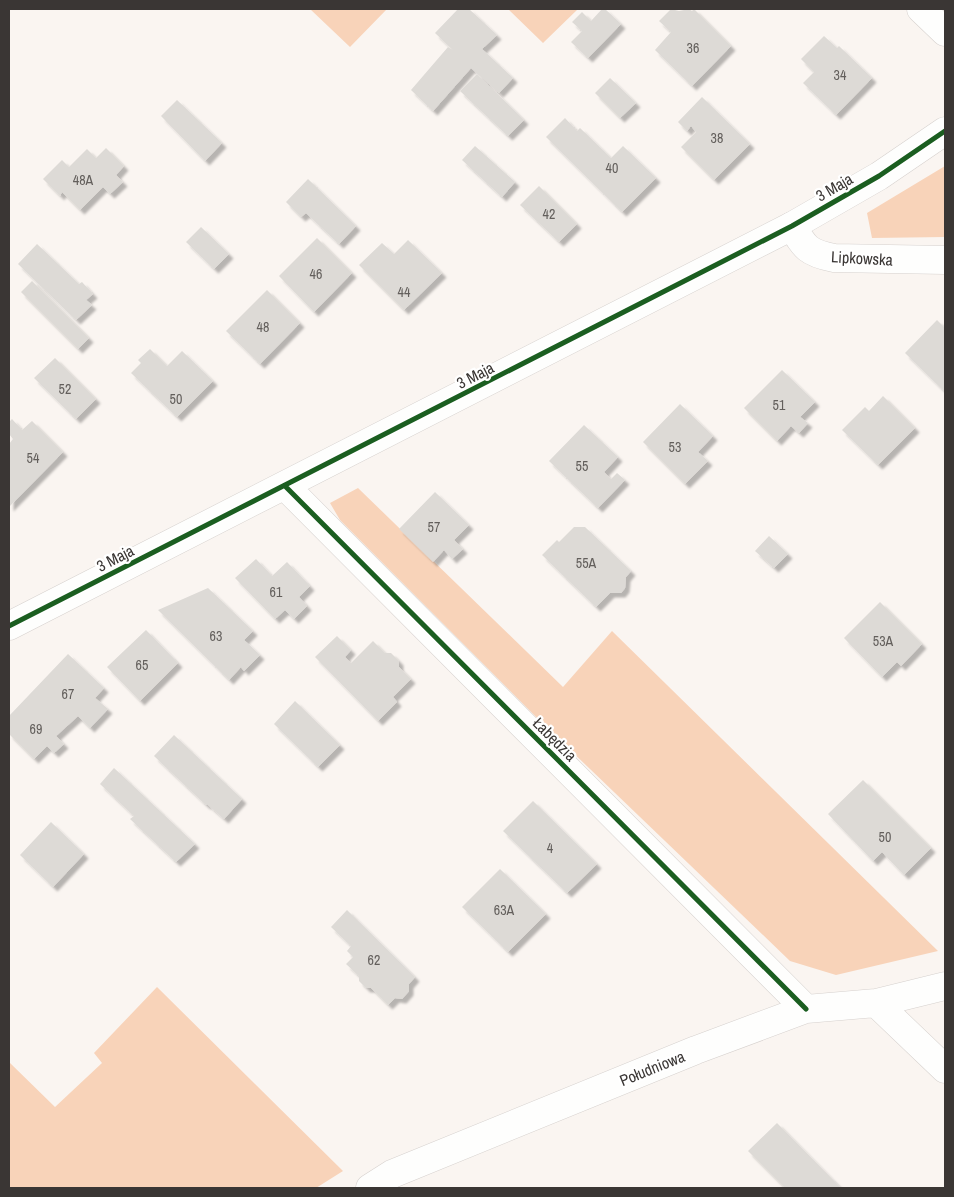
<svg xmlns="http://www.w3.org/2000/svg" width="954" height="1197" viewBox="0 0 954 1197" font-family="'Archivo Narrow',sans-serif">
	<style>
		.green { fill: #f8d3b9 }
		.building { fill: #dddad6; filter: url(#shadow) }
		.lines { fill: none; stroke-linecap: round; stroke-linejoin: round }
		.minor-casing { stroke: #d6d1ce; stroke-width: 29 }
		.tertiary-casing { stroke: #d6d1ce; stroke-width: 29 }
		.minor { stroke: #fefefd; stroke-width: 28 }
		.tertiary { stroke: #fefefd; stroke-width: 28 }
		.cycleway-casing { stroke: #fff; stroke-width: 8 }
		.cycleway { stroke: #1b5e20; stroke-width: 5 }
		.labels { text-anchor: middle; stroke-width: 4.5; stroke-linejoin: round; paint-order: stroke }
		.number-label { font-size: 14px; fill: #635f5c }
		.street-label { font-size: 16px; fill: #3a3634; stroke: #fff }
	</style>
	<defs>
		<filter id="shadow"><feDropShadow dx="4.5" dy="4.5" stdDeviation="1" flood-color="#0004"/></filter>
	</defs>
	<rect width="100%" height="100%" fill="#faf5f1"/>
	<path class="green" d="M310 9H387L350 47Z
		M508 9H578L543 43Z
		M945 166V237L872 238 867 213Z
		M358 488 563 687 612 631 938 951 836 975 790 961 540 721 340 520 330 503Z
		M157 987 343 1171 316 1188H9V1062L55 1107 102 1063 94 1053Z"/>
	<path class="building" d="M458 9H469L497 35 482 49 513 78 499 93 471 68 433 111 411 90 448 47 453 50 435 33Z
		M602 9H605L621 24 588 58 571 42 582 31 572 22 582 12 591 21Z
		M671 9 679 11 689 9 692 11 694 9 731 46 692 86 655 50 671 32 659 21Z
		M824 36 837 48 839 46 872 78 836 115 803 83 814 72 801 59Z
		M477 74 524 120 508 136 460 91Z
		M610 78 636 103 620 118 595 93Z
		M702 97 750 144 714 180 681 147 696 132 691 126 687 131 678 122Z
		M177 100 222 143 205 161 161 116Z
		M565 118 577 131 580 128 611 158 623 146 656 178 622 212 546 137Z
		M475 146 515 182 502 197 462 160Z
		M106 148 124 166 116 175 123 182 110 194 103 187 80 210 62 192 60 196 43 179 62 160 69 167 87 149 96 158Z
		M308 179 356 226 339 244 306 213 301 217 286 202Z
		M539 186 577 224 559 242 520 205Z
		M201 227 229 254 214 269 186 242Z
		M317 238 352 273 314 312 279 276Z
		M408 240 442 273 404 310 359 265 382 243 394 254Z
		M37 244 79 284 82 282 93 294 86 300 92 305 76 320 18 264Z
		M32 281 89 338 78 349 21 292Z
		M267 290 300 323 260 364 226 331Z
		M937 320 945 328V392L905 353Z
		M150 349 167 366 182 351 213 381 177 417 131 373 141 363 138 360Z
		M55 358 96 399 76 419 34 378Z
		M782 370 815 402 800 417 808 423 799 433 791 426 777 441 744 408Z
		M883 396 915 428 878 465 842 430 865 407 869 411Z
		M680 404 713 436 698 452 708 461 685 484 643 442Z
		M12 419 22 430 32 421 63 452 9 507V444L13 439 9 434V422Z
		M584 425 618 457 604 472 611 479 617 473 625 480 598 508 549 461Z
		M435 492 469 525 454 540 463 549 452 559 444 550 433 562 399 529Z
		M574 527H585L631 571 626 577 625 588 621 593H610L596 607 542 555 557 540 559 542Z
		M769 536 788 554 774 568 755 551Z
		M256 559 272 576 287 562 310 586 299 597 307 606 294 619 285 610 275 619 235 578Z
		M208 588 253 631 244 640 260 655 244 671 241 667 229 680 158 610Z
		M880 602 922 644 901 666 897 662 882 677 844 638Z
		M146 630 178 663 140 701 107 667Z
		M337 636 351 650 345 657 351 663 373 641 385 653H391L399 661V667L411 679 393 697 397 702 378 721 315 657Z
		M68 654 104 688 95 698 108 709 90 728 78 716 56 736 64 744 54 753 47 746 34 759 9 734V716Z
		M295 701 340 745 318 767 274 724Z
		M174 735 242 799 224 819 207 804 206 805 154 756Z
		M114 768 195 844 176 862 130 819 134 816 100 784Z
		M863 780 931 848 904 875 882 852 873 861 828 814Z
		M533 801 597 864 567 893 503 831Z
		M51 822 84 854 53 887 20 855Z
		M500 869 546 914 508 952 462 907Z
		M347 910 415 977 409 984V991L402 999 395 998 388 1005 371 988H366L359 981V976L346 964 353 957 347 951 351 946 331 927Z
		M777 1123 841 1188H785L748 1151Z"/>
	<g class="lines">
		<g class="minor-casing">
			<path id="minor" d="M921 9 945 32
				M285 486 806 1009
				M9 626 792 226C805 248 808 253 834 258L945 260
				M876 1003 945 1069
				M370 1188 392 1174 696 1050 806 1009 876 1003 945 986"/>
		</g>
		<g class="tertiary-casing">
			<path id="tertiary" d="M792 226 879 176 945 131"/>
		</g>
		<use href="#minor" class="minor"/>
		<use href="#tertiary" class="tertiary"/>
		<g class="cycleway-casing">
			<path id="cycleway" d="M285 486 806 1009
				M9 626 792 226 879 176 945 131"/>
		</g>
		<use href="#cycleway" class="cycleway"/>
	</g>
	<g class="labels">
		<g class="number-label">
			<text x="693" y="53">36</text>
			<text x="840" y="80">34</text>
			<text x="717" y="143">38</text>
			<text x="612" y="173">40</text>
			<text x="83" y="185">48A</text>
			<text x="549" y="219">42</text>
			<text x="316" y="279">46</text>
			<text x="404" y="297">44</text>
			<text x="263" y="332">48</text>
			<text x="65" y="394">52</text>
			<text x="176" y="404">50</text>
			<text x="779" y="410">51</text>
			<text x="675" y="452">53</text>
			<text x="33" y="463">54</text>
			<text x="582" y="471">55</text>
			<text x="434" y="532">57</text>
			<text x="586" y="568">55A</text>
			<text x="276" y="597">61</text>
			<text x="216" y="641">63</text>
			<text x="883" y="646">53A</text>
			<text x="142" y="670">65</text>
			<text x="68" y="699">67</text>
			<text x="36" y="734">69</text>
			<text x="885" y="842">50</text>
			<text x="550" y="853">4</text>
			<text x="504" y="915">63A</text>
			<text x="374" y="965">62</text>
		</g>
		<g class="street-label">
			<text transform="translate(834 187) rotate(-30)" y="6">3 Maja</text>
			<text transform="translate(862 258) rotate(3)" y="6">Lipkowska</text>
			<text transform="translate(475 375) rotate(-27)" y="6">3 Maja</text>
			<text transform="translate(115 558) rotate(-27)" y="6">3 Maja</text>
			<text transform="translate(555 739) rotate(45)" y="6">Łabędzia</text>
			<text transform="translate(652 1068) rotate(-22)" y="6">Południowa</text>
		</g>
	</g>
	<rect width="954" height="1197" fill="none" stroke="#3a3634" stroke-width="20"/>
</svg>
